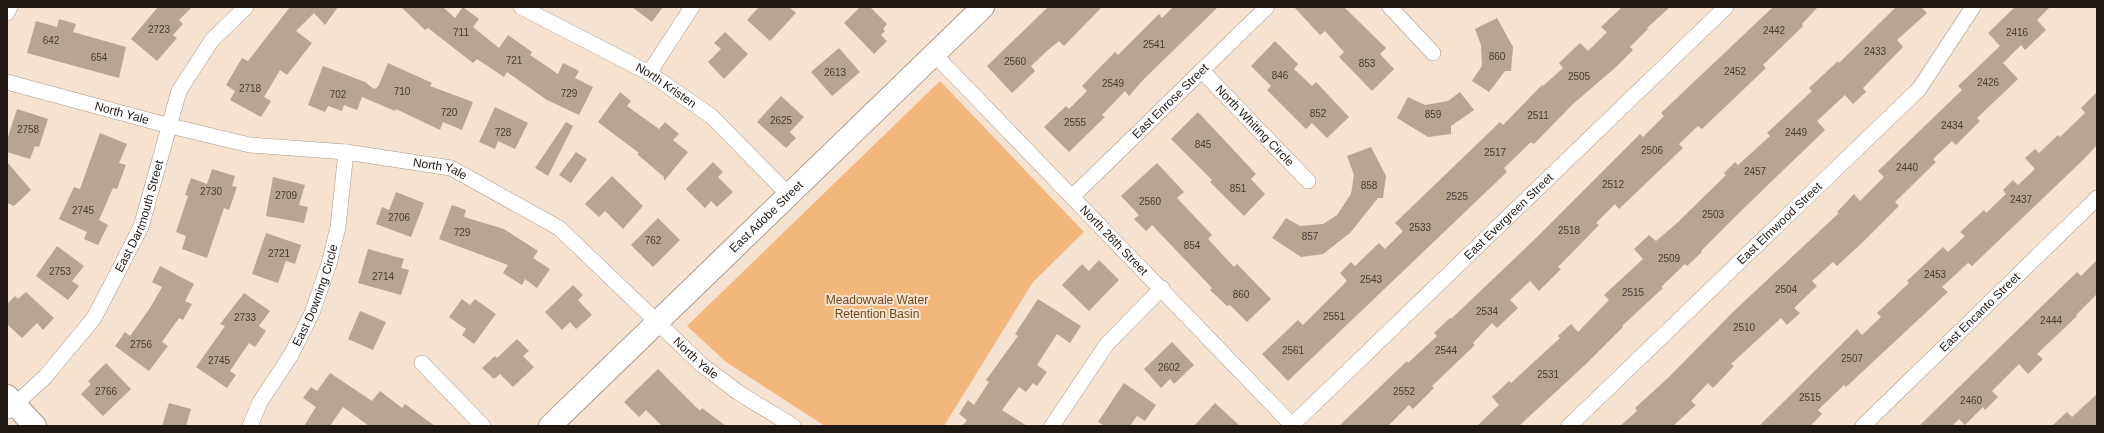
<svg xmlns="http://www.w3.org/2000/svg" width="2104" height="433" viewBox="0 0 2104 433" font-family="Arial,sans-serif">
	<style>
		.green { fill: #f3b77b }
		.building { fill: #b7a594 }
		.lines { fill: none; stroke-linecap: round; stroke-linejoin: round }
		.street-casing { stroke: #ab9a89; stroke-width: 16 }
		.secondary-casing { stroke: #ab9a89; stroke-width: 24 }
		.street { stroke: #fff; stroke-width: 15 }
		.secondary { stroke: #fff; stroke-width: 22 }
		.labels { text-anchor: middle; stroke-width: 4; stroke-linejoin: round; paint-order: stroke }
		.number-label { font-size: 10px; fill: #463c33 }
		.street-label { font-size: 12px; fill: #201913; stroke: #f5e2d0 }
		.park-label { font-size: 12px; fill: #72491b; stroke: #f5e2d0 }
	</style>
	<rect width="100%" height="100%" fill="#f5e2d0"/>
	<path class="green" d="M940 81 1084 232 1033 282 944 426H825L726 362 687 326Z"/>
	<path class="building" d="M158 7H192L179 20 183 24 173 35 177 38 157 61 131 39Z
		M290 7H338L325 25 314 13 296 31 312 43 287 75 280 70 264 97 271 101 261 117 230 100 235 91 226 85 242 58 248 61Z
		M401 7H443L455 18 463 7 479 19 473 27 499 48 508 35 532 52 530 55 558 74 563 63 579 71 575 78 593 87 579 115 547 100 507 72 504 77 477 59 473 63 428 28 425 30Z
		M632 7H663L652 22Z
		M759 7H789L796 13 770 41 747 20Z
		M860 7H870L887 24 883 29 885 31 881 35 887 41 874 54 844 23Z
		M1048 7H1102L1064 46 1059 41 1048 50 1031 66 1035 71 1012 93 987 66Z
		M1173 7H1218L1143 80 1129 96 1125 91 1102 115 1105 117 1069 152 1044 127 1066 106 1069 109 1087 91 1082 86 1115 52 1118 55 1159 14 1162 18Z
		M1294 7H1344L1386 48 1380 54 1394 69 1372 91 1339 57 1344 52 1325 31 1320 35Z
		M1622 7H1670L1647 28 1648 29 1630 47 1633 50 1616 67 1573 104 1534 144 1531 142 1504 168 1507 172 1486 192 1288 381 1262 354 1298 320 1303 325 1347 281 1340 273 1351 262 1355 266 1379 243 1385 249 1403 231 1395 223 1500 122 1503 125 1542 85 1543 86 1563 68 1559 63 1580 43 1588 51 1607 32 1601 27Z
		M1773 7H1818L1802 24 1803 26 1763 65 1766 68 1723 109 1702 129 1698 126 1679 144 1683 148 1619 209 1615 204 1596 223 1599 225 1558 267 1561 269 1539 291 1530 281 1510 300 1518 308 1497 328 1492 323 1473 343 1475 345 1432 386 1434 388 1413 409 1409 405 1388 426H1339L1407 361 1408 363 1437 336 1434 333 1450 318 1451 319 1533 241 1640 134 1643 137 1664 116 1661 113Z
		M1896 7H1921L1927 13 1897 40 1903 47 1863 88 1866 92 1853 104 1845 95 1817 121 1825 130 1743 209 1701 251 1702 252 1687 266 1685 264 1661 287 1663 288 1622 326 1623 327 1586 364 1519 426H1477L1499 405 1492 397 1509 381 1511 383 1560 338 1558 336 1571 324 1578 332 1609 300 1604 295 1643 259 1634 249 1649 235 1656 241 1676 224 1726 175 1724 173 1735 162 1738 165 1770 136 1767 133 1812 91 1809 88 1838 61 1839 63Z
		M2015 7H2050L2037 20 2046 30 2025 50 2021 45 2003 63 2018 79 1977 118 1980 121 1956 145 1952 141 1933 159 1936 162 1895 202 1899 206 1865 240 1837 266 1833 262 1812 281 1817 286 1794 308 1800 313 1787 325 1781 318 1731 364 1734 366 1713 388 1708 383 1691 401 1696 405 1673 426H1620L1637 411 1635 408 1669 377 1734 311 1839 213 1837 212 1854 194 1860 201 1884 177 1878 171 1962 90 1958 86 2000 46 1988 33Z
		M1497 18 1513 47 1511 71H1505L1489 92 1472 81 1482 66 1481 45 1475 29Z
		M59 19 76 24 73 32 126 47 119 78 27 53 36 21 57 27Z
		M725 32 748 54 724 79 708 62 721 49 714 43Z
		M1275 41 1298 64 1294 69 1312 86 1316 82 1349 117 1327 138 1312 123 1306 129 1267 90 1271 86 1251 66Z
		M839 48 860 72 832 96 811 72Z
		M388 63 432 83 430 86 473 102 462 130 443 122 440 130 396 109 395 111 362 97 357 110 344 105 342 111 328 106 325 112 308 105 323 66 365 82 374 89 378 87Z
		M620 92 631 101 627 106 659 129 665 122 679 134 673 140 688 152 664 181V177L637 154 639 153 598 122Z
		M1460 92 1474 110 1451 126V134L1428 137 1397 118 1408 97 1425 105 1448 101Z
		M2097 92V145L2083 160 1972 266 1968 263 1942 287 1948 292 1846 387 1844 385 1818 410 1822 414 1810 426H1759L1857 329 1862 335 1881 317 1877 313 1909 283 1907 281 1943 247 1948 252 1965 236 1960 232 1984 210 1986 213 2006 194 2003 190 2013 180 2018 185 2035 169 2025 158 2035 149 2039 153 2058 135 2060 137 2085 113 2081 108Z
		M781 96 804 117 790 132 796 138 786 148 757 122Z
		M495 107 528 123 515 149 498 141 495 149 479 142Z
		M17 109 48 119 39 147 35 146 30 159 7 152V140Z
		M1198 112 1256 174 1251 179 1265 194 1244 216 1210 182 1212 180 1171 139Z
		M566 122 573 126 548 176 535 168Z
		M100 133 127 144 119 163 126 165 117 189 113 188 99 220 108 225 98 245 84 239 87 232 59 219 74 187 80 189Z
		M1371 147 1386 176 1383 198H1378L1350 233 1323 254 1301 257 1272 238 1286 218 1300 226 1323 224 1337 215 1351 194 1354 175 1347 156Z
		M576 152 587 159 571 183 559 175Z
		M7 162 31 190 14 206 7 203Z
		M713 162 723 172 718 177 733 192 717 207 711 201 705 208 686 189Z
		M1157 163 1184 192 1177 198 1212 235 1208 239 1234 267 1237 264 1271 299 1247 322 1230 305 1227 306 1210 290 1212 288 1152 225 1146 231 1134 219 1139 215 1121 196Z
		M212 169 235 176 232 186 237 187 229 210 224 208 207 258 182 249 186 236 176 232 188 196 185 195 191 178 207 184Z
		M612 176 643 206 623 229 605 211 599 217 585 204Z
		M273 177 305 185 299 205 308 207 304 223 266 216Z
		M396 192 424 203 411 237 376 224 382 207 389 210Z
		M452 205 466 210 464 217 504 229 538 251 533 258 550 269 537 288 525 279 522 285 503 273 508 265 439 239Z
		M658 218 680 240 653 267 631 245Z
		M266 233 301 245 295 264 286 261 278 283 252 274Z
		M57 246 84 266 72 281 79 286 68 300 36 276Z
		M368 249 404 259 401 268 409 270 401 295 358 283Z
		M1099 260 1119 280 1089 311 1062 285 1082 264 1089 271Z
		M2097 260V294L2076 315 2077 316 2037 354 2043 359 2028 374 2019 364 1992 391 1998 397 1985 410 1983 407 1965 425 1959 419 1952 426H1919L2077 272 2081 276Z
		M160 266 194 284 185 301 192 304 183 320 179 318 162 342 168 346 149 371 115 346 125 332 130 336 150 308 162 287 152 282Z
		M573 285 583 295 578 300 592 315 576 329 570 322 562 330 545 312Z
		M26 292 54 318 43 330 37 323 22 338 7 324V304L15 296 18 299Z
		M244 293 270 311 259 326 266 331 255 347 249 343 230 371 236 375 227 388 196 367 225 326 220 324Z
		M462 299 470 305 475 299 496 314 474 344 462 335 466 329 449 317Z
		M1038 299 1081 326 1070 343 1057 334 1037 365 1047 372 1037 386 1033 383 1026 392 1019 387 1002 410 1027 426H962L967 420 959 414 968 400 974 405 989 382 986 380 1018 336 1015 334Z
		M360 311 386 322 373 350 348 339Z
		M517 339 529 351 523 356 534 367 513 387 500 374 494 379 482 368 495 356 497 358Z
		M1172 342 1194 365 1174 384 1170 379 1161 388 1144 369Z
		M106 363 131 389 103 416 81 394 91 384 88 381Z
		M658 369 700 411 702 408 726 426H662L646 410 639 417 624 402Z
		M330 373 372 401 380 391 402 408 405 404 435 426H369L343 407 330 426H304L316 407 303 398 311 387 317 391Z
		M1124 383 1156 405 1145 421 1137 416 1130 426H1105L1098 422Z
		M2097 394V426H2052L2067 412 2072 417Z
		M169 403 191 409 186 426H162Z
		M1215 403 1240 426H1194Z"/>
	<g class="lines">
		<g class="street-casing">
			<g id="street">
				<path id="s1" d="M521 7 649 73 711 116 789 195"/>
				<path d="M1390 7 1433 53"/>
				<path d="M7 13 10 7"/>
				<path id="s2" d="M934 54 1293 426"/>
				<path id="s3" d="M1202 71 1308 181"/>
				<path d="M649 73 692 7"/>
				<path id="s4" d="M7 82 170 126 250 145 346 152 451 168 559 228 702 365 739 393 793 426"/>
				<path id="s5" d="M1073 196 1267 7"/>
				<path d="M422 363 483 426"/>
				<path id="s6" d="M8 411 45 377 94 318 141 227 179 91 212 40 246 7"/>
				<path id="s7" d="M250 426 260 402 291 355 312 313 329 264 338 227 346 152"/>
				<path d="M1052 426 1107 344 1162 288"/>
				<path id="s8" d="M1291 426 1726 7"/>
				<path id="s9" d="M1569 426 1919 89 1973 7"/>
				<path id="s10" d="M1863 426 2097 198"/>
			</g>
		</g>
		<g class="secondary-casing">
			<g id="secondary">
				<path d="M7 396 35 426"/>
				<path id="s11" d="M550 426 983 7"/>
			</g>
		</g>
		<use href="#street" class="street"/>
		<use href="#secondary" class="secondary"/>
	</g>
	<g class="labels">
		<g class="number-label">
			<text x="159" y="33">2723</text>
			<text x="1774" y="34">2442</text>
			<text x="461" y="36">711</text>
			<text x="2017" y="36">2416</text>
			<text x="51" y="44">642</text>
			<text x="1154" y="48">2541</text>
			<text x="1875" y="55">2433</text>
			<text x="1497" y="60">860</text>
			<text x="99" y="61">654</text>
			<text x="514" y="64">721</text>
			<text x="1015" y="65">2560</text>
			<text x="1367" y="67">853</text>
			<text x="1735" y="75">2452</text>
			<text x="835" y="76">2613</text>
			<text x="1280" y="79">846</text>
			<text x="1579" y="80">2505</text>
			<text x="1988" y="86">2426</text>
			<text x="1113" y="87">2549</text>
			<text x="250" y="92">2718</text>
			<text x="402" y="95">710</text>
			<text x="569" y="97">729</text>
			<text x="338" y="98">702</text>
			<text x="449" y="116">720</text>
			<text x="1318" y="117">852</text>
			<text x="1433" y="118">859</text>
			<text x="1538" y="119">2511</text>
			<text x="781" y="124">2625</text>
			<text x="1075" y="126">2555</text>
			<text x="1952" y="129">2434</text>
			<text x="28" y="133">2758</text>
			<text x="503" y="136">728</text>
			<text x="1796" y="136">2449</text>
			<text x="1203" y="148">845</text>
			<text x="1652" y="154">2506</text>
			<text x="1495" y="156">2517</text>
			<text x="1907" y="171">2440</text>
			<text x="1755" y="175">2457</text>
			<text x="1613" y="188">2512</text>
			<text x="1369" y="189">858</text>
			<text x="1238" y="192">851</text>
			<text x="211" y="195">2730</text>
			<text x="286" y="199">2709</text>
			<text x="1457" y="200">2525</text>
			<text x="2021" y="203">2437</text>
			<text x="1150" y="205">2560</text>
			<text x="83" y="214">2745</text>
			<text x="1713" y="218">2503</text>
			<text x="399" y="221">2706</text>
			<text x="1420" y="231">2533</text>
			<text x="1569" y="234">2518</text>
			<text x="462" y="236">729</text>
			<text x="1310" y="240">857</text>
			<text x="653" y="244">762</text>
			<text x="1192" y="249">854</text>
			<text x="279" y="257">2721</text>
			<text x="1669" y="262">2509</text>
			<text x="60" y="275">2753</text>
			<text x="1935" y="278">2453</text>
			<text x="383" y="280">2714</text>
			<text x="1371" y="283">2543</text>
			<text x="1786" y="293">2504</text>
			<text x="1633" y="296">2515</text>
			<text x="1241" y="298">860</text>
			<text x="1487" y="315">2534</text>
			<text x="1334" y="320">2551</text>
			<text x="245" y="321">2733</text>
			<text x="2051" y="324">2444</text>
			<text x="1744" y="331">2510</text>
			<text x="141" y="348">2756</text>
			<text x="1293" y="354">2561</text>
			<text x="1446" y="354">2544</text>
			<text x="1852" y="362">2507</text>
			<text x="219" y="364">2745</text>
			<text x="1169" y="371">2602</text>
			<text x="1548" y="378">2531</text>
			<text x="106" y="395">2766</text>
			<text x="1404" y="395">2552</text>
			<text x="1810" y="401">2515</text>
			<text x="1971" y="404">2460</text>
		</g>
		<g class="street-label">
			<text dy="4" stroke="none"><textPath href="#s1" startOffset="165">North Kristen</textPath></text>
			<text dy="4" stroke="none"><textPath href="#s5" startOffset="136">East Enrose Street</textPath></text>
			<text dy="4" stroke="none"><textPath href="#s4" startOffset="119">North Yale</textPath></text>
			<text dy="4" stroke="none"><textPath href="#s3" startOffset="76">North Whiting Circle</textPath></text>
			<text dy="4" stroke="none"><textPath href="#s4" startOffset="443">North Yale</textPath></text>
			<text dy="4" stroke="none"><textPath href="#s6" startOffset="239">East Dartmouth Street</textPath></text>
			<text dy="4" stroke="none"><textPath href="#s11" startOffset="301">East Adobe Street</textPath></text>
			<text dy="4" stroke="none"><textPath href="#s8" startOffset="302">East Evergreen Street</textPath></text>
			<text dy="4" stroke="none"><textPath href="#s9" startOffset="292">East Elmwood Street</textPath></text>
			<text dy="4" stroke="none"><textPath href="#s2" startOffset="259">North 26th Street</textPath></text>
			<text dy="4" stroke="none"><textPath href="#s7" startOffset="147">East Downing Circle</textPath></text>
			<text dy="4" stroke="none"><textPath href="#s10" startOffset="163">East Encanto Street</textPath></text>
			<text dy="4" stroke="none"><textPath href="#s4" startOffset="766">North Yale</textPath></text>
		</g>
		<g class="park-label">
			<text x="877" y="304">Meadowvale Water<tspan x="877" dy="14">Retention Basin</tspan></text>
		</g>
	</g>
	<rect width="2104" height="433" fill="none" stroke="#201913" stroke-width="16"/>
</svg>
